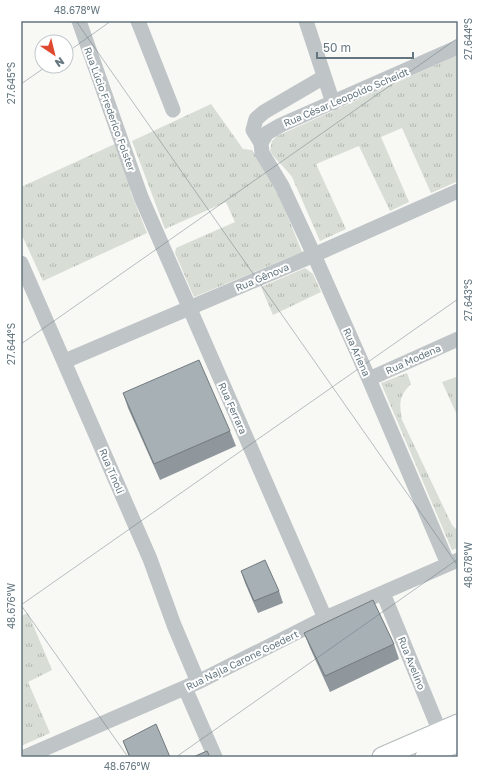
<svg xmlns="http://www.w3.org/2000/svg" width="479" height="778" viewBox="0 0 479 778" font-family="'Golos Text',sans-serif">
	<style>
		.grass { fill: url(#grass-tufts) }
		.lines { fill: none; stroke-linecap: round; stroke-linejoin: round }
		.major-casing { stroke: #b3b9bc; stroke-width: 21 }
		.minor { stroke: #bfc4c7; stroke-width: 15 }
		.major { stroke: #fff; stroke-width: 19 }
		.wall { fill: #8f979c }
		.building { fill: #a6b0b5; stroke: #747b7f }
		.ticks { fill: none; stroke: #64767f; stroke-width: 1; stroke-opacity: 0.45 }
		.labels { text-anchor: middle; stroke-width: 4; stroke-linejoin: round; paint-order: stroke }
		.street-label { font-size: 10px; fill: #64767f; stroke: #fff }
		.neatline { fill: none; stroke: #64767f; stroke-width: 1.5 }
		.ticks-label { font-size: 10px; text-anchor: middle; fill: #64767f }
	</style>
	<defs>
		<pattern id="grass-tufts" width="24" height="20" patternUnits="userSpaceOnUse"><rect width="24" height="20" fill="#d8ddd5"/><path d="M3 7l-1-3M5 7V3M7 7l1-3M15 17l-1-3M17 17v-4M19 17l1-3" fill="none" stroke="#b3b8b2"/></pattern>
	</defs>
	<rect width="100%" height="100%" fill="#f8f8f5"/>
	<path class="grass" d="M458 55V181L431 193 402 128 381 137 409 202 390 211 359 146 316 164 346 229 320 241 292 177C285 167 276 161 270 151L272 141 277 136Z
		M211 104 243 149 252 150 274 182 302 252 194 297 175 253 176 248 235 222 226 202 165 229 132 141Z
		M117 143 125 165 131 193 147 233 43 281 21 233V187Z
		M305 268 313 274 321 292 273 315 261 287Z
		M407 373 411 384C399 396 399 403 402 420L452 525 458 531V548L452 550 381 383Z
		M456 377 458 382V417L442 382Z
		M28 613 52 670 28 682 50 733 21 746V616Z"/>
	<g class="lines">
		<g class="major-casing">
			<path id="major" d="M382 757 458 724
				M425 757 458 742"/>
		</g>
		<path class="minor" d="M79 21 141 197 325 618
			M138 21 173 110
			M306 21 333 103
			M324 77 264 112 256 119 253 130 261 143 262 153 282 186 314 255 369 379 448 564
			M261 143 267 133 281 125 458 47
			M21 263 150 559 174 625 198 682
			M65 361 314 255 458 191
			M369 379 458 339
			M383 593 440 732
			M185 688 215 757
			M25 757 198 682 325 618 458 560"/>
		<use href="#major" class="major"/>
	</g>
	<path class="wall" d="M123 393 230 431 236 446 160 480 128 408Z
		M241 571 279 591 283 603 258 613 245 583Z
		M304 633 394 644 399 659 330 692 310 648Z
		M123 741 170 757H129Z"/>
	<path class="building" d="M199 360 230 431 154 464 123 393Z
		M265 560 279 591 254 601 241 571Z
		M373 600 394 644 325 676 304 633Z
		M156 724 170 757H130L123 741Z
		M207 751 210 757H193Z"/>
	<path class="ticks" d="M76 21 458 566M66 53 111 21M21 84 47 66M21 344 458 38M21 605 128 757M21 605 458 299M176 757 458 559"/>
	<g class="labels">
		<g class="street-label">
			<text transform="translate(346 97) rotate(-23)" y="4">Rua César Leopoldo Scheidt</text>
			<text transform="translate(110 109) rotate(70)" y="4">Rua Lúcio Frederico Folster</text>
			<text transform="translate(262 277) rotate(-23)" y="4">Rua Gênova</text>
			<text transform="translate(357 352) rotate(66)" y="4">Rua Ariena</text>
			<text transform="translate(413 359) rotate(-24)" y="4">Rua Modena</text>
			<text transform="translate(233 408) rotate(66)" y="4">Rua Ferrara</text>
			<text transform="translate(112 471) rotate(67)" y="4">Rua Tínoli</text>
			<text transform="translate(242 660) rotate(-26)" y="4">Rua Najla Carone Goedert</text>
			<text transform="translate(412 663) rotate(68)" y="4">Rua Avelino</text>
		</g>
	</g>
	<rect width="479" height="778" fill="none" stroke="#ffffff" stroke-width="44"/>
	<g transform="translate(54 54) rotate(145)"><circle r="19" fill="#ffffff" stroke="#c1c8cc"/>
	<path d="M0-3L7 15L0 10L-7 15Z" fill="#de492f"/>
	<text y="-6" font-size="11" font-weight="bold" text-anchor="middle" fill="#64767f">N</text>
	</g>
	<path d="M317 52v6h96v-6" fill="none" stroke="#64767f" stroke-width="2"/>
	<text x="323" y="52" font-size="12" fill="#64767f" stroke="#ffffff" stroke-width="3" paint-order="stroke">50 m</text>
	<rect x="22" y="22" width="435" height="734" class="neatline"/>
	<g class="ticks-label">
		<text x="77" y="14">48.678°W</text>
		<text transform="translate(468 39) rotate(-90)" y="4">27.644°S</text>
		<text transform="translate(11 83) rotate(-90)" y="4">27.645°S</text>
		<text transform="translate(468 300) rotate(-90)" y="4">27.643°S</text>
		<text transform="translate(11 344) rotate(-90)" y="4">27.644°S</text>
		<text transform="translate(468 565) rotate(-90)" y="4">48.678°W</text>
		<text transform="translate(11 606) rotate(-90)" y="4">48.676°W</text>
		<text x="127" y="770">48.676°W</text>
	</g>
</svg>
